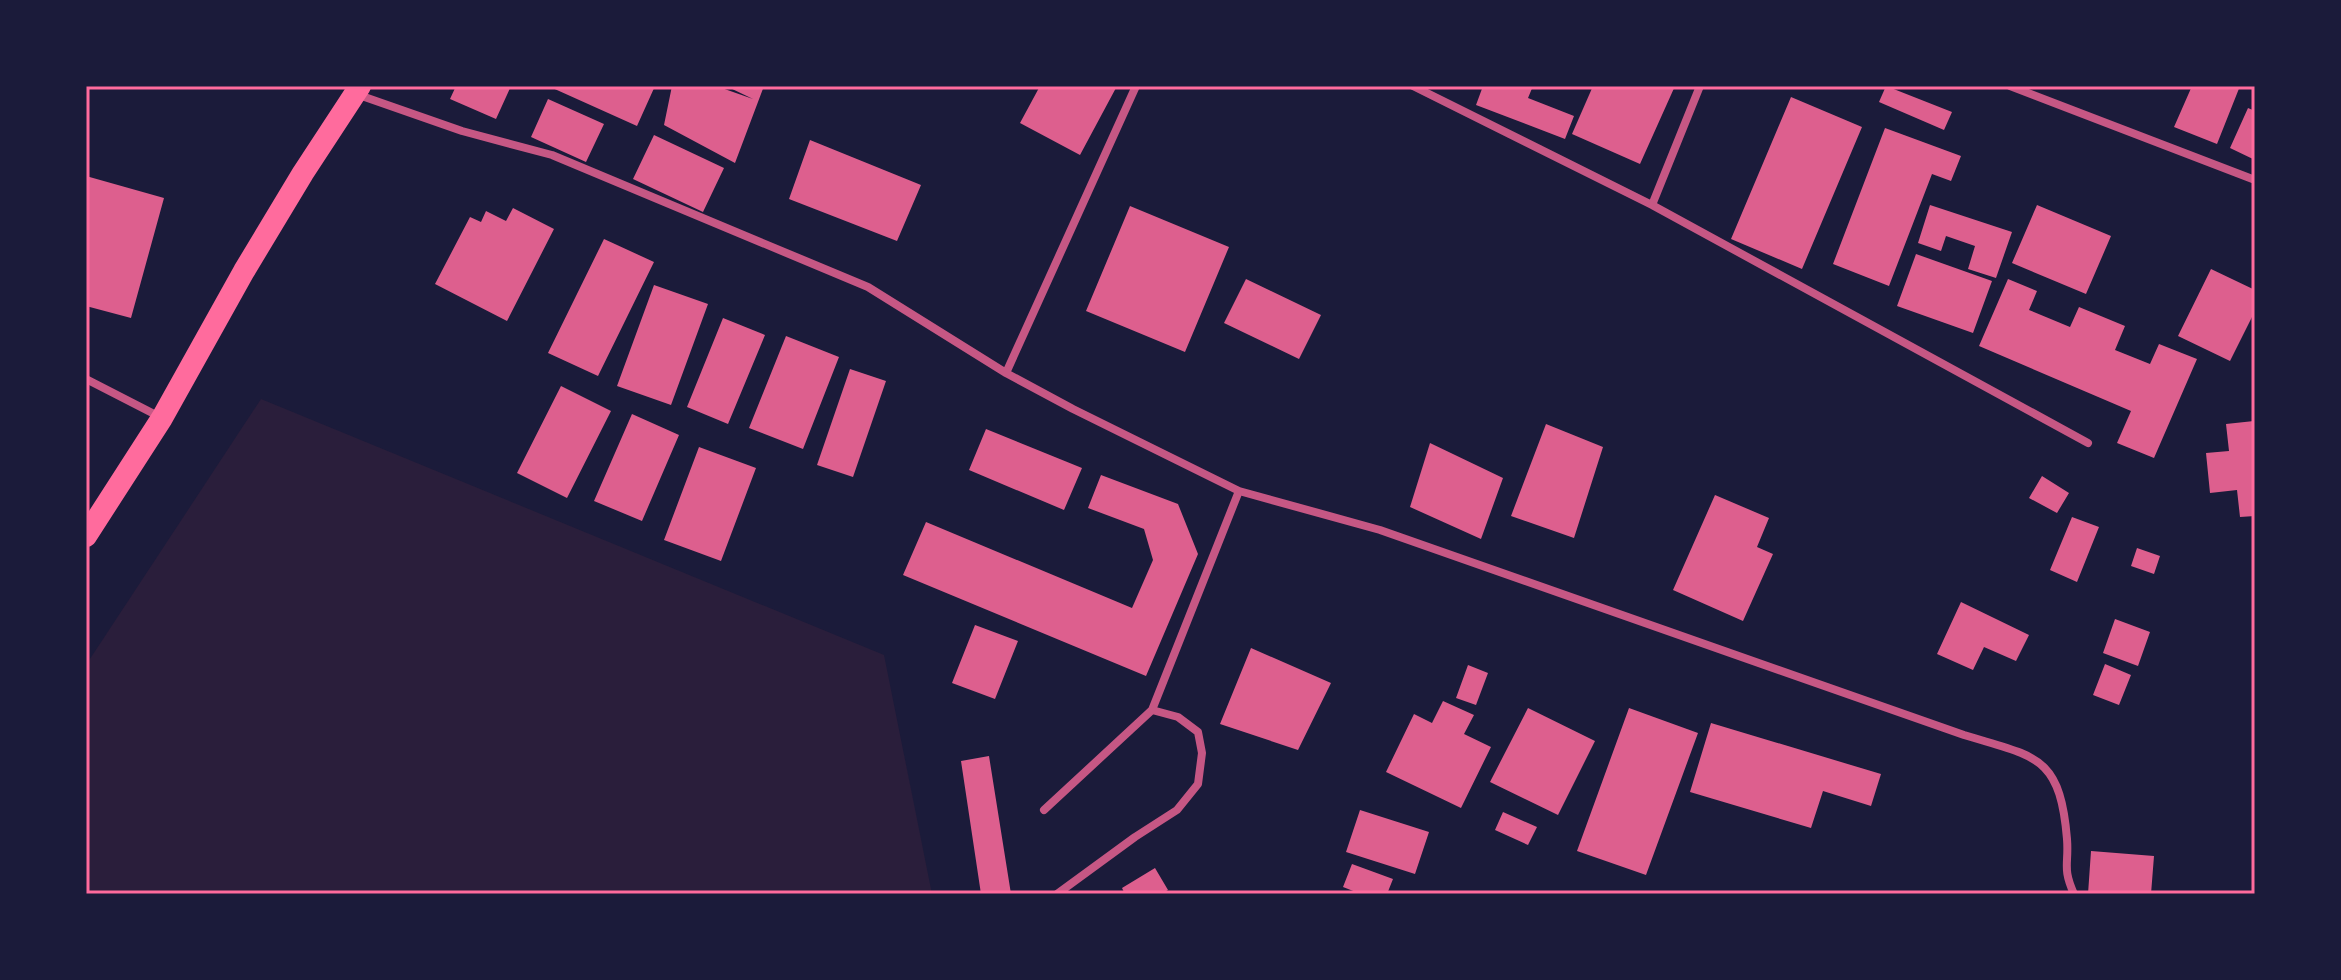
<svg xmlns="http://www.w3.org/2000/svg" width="2341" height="980" viewBox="0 0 2341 980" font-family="'Space Grotesk',sans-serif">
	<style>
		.green { fill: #2a1e3b }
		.building { fill: #dd5f8e }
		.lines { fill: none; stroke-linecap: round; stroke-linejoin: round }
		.minor { stroke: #c65784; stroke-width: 8 }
		.trunk { stroke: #ff6b9d; stroke-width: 22 }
		.neatline { fill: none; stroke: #ff6b9d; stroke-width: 3 }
	</style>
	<rect width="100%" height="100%" fill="#1b1b3a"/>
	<path class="green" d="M261 399 884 655 932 894H86V665Z"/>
	<path class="building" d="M456 86H511L496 119 450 99Z
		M548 86H655L637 126Z
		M672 86H716L753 99 726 86H764L735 163 664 125Z
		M1040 86H1117L1080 155 1020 123Z
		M1483 86H1533L1528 98 1574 116 1565 139 1476 105Z
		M1593 86H1675L1640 164 1572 134Z
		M1886 86 1952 112 1944 130 1879 102Z
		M2192 86H2240L2217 144 2174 127Z
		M1791 97 1862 127 1802 269 1731 239Z
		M548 99 604 124 586 162 531 137Z
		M2248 108 2255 111V160L2230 148Z
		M1885 128 1961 156 1951 181 1932 174 1889 286 1833 264Z
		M654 135 724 168 703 212 633 179Z
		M810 140 921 185 897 241 789 199Z
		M86 176 164 198 131 318 86 306Z
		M1930 205 2012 232 1996 278 1968 269 1975 246 1946 236 1941 251 1918 243Z
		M2037 205 2111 236 2086 294 2012 263Z
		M1130 206 1229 247 1185 352 1086 311Z
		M513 208 554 229 507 321 435 284 470 217 481 222 486 211 506 221Z
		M604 239 654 262 598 376 548 353Z
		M1916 254 1992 281 1973 333 1897 306Z
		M2211 269 2255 290V311L2230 361 2178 336Z
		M1246 279 1321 315 1299 359 1224 323Z
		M2008 279 2037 291 2029 310 2070 327 2079 307 2125 326 2115 350 2150 364 2159 344 2197 359 2154 458 2117 443 2131 411 1979 346Z
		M654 285 708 304 671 405 617 386Z
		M723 318 765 335 728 424 687 407Z
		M786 336 839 357 803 449 749 428Z
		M850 369 886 381 853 477 817 465Z
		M561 386 611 411 567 498 517 473Z
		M632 414 679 435 642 521 594 501Z
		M2254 421 2255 516 2240 517 2237 490 2210 493 2206 453 2229 451 2226 424Z
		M1546 424 1603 447 1574 538 1511 516Z
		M986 429 1082 468 1064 510 969 470Z
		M1430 443 1503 478 1481 539 1410 507Z
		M699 447 756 468 721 561 664 540Z
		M1101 475 1178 504 1198 554 1146 676 903 575 926 522 1132 608 1153 560 1144 529 1088 508Z
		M2042 476 2069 493 2057 513 2029 498Z
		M1715 495 1769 518 1757 547 1773 554 1743 621 1673 590Z
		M2072 517 2099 527 2077 582 2050 570Z
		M2137 548 2160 556 2154 574 2131 566Z
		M1961 602 2029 635 2016 661 1984 647 1973 670 1937 654Z
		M2115 619 2150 632 2138 666 2103 653Z
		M975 625 1018 641 995 699 952 683Z
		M1251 648 1331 683 1298 750 1220 724Z
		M2105 664 2131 675 2119 705 2093 695Z
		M1468 665 1488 673 1476 705 1456 698Z
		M1443 701 1474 715 1464 734 1491 747 1461 808 1386 772 1414 714 1432 723Z
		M1528 708 1595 741 1558 815 1490 782Z
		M1629 708 1698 733 1646 875 1577 851Z
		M1711 723 1881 774 1871 806 1823 791 1811 828 1690 792Z
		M989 756 1011 894H981L961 761Z
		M1360 810 1429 832 1415 874 1346 852Z
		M1503 812 1537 827 1528 845 1495 830Z
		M2091 851 2154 856 2151 894H2088Z
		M1352 864 1393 879 1387 894H1361L1343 887Z
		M1155 868 1168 890 1161 894H1125L1122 888Z"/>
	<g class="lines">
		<path class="minor" d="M1413 86 1652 205 2088 443
			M2010 86 2255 180
			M356 94 462 131 552 155 868 287 1006 373 1073 409 1239 491 1380 530 1964 735C2035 757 2060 754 2067 839 2069 865 2062 867 2074 894
			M1652 205 1700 86
			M1006 373 1136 86
			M86 379 162 418
			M1044 810 1152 710 1239 491
			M1057 894 1135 837 1177 810 1198 784 1202 753 1198 732 1178 717 1152 710"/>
		<path class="trunk" d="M86 536 162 418 244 271 303 173 360 86"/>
	</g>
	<rect width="2341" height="980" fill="none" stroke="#1b1b3a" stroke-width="176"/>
	<rect x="88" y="88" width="2165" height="804" class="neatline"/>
</svg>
